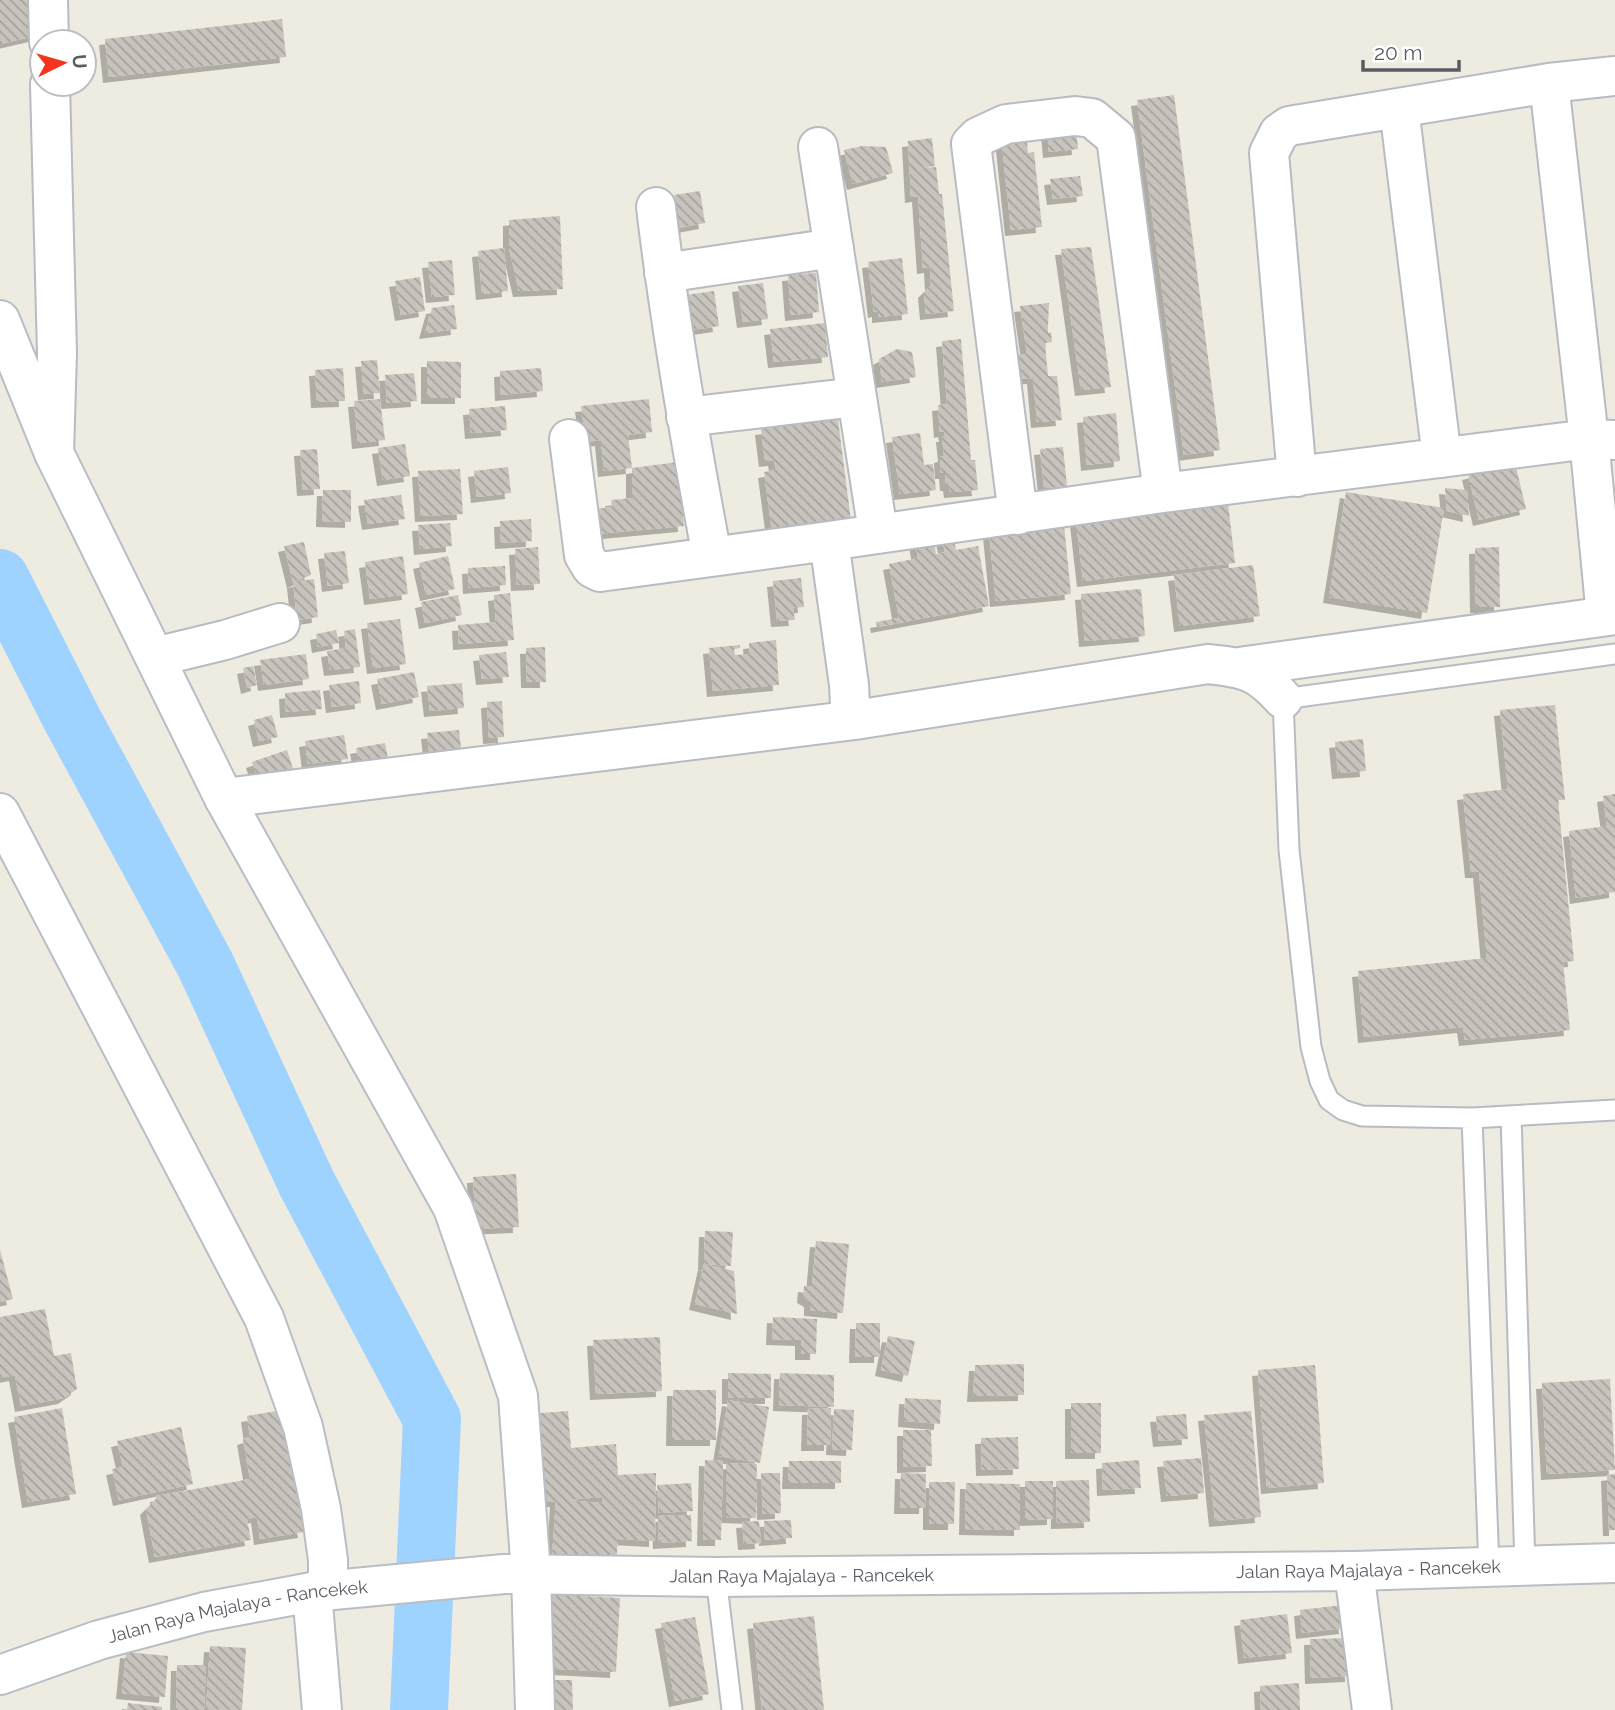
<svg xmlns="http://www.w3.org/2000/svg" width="1615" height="1710" viewBox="0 0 1615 1710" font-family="Raleway,sans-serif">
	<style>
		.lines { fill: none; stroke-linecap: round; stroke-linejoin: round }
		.river { stroke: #9fd3ff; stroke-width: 58 }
		.building { fill: url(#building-back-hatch); fill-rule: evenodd; filter: url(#shadow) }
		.lane-casing { stroke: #b8bbc1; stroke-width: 23 }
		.street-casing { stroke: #b8bbc1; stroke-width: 42 }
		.secondary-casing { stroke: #b9bdc4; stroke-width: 42 }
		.lane { stroke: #fff; stroke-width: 19 }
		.street { stroke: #fff; stroke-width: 38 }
		.secondary { stroke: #fff; stroke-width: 38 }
		.labels { text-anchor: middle; stroke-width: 5; stroke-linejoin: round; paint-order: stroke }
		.street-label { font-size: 18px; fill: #595d63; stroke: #fff }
	</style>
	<defs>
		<pattern id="building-back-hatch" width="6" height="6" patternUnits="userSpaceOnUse" patternTransform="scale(1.75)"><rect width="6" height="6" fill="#c8c4bd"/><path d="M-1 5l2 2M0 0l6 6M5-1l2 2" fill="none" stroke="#a5a29d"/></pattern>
		<filter id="shadow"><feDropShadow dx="-6" dy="6" stdDeviation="0" flood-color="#0004"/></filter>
	</defs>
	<rect width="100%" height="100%" fill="#eeebe0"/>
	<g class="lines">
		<path class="river" d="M0 578 73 721 205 964 307 1184 432 1419 419 1710"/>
	</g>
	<path class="building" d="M0 0H36L43 34 0 44Z
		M282 19 286 57 109 77 105 39Z
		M1174 95 1220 450 1184 455 1137 100Z
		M1076 126 1078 149 1049 152 1047 129Z
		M1026 132 1028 153 1034 152 1042 227 1011 230 1001 135Z
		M932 138 935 166 914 169 936 167 939 194H942L954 311 926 314 924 292 931 285 930 267 923 268 918 196 911 197 908 141Z
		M862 146 886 147 893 173 853 184 844 150Z
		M1080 176 1083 196 1053 199 1050 179Z
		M700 191 705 223 678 228 674 195Z
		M560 216 563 289 519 291 509 248V220Z
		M1091 247 1111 387 1081 390 1061 249Z
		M504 248 508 291 482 294 478 251Z
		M902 258 908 314 878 317V311L874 312 868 262Z
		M452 260 455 295 432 297 428 262Z
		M816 273 819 312 791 315 788 275Z
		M420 277 425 311 401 315 395 281Z
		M763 283 768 319 743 322 738 286Z
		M714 291 719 326 692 330 687 295Z
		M1049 303 1048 327V333L1051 332 1052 342 1045 343 1048 376H1057L1062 420 1037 422 1033 378 1021 379 1020 370 1013 371 1011 355 1027 354 1020 306Z
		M454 305 457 329 425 333 432 308Z
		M825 323 828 357 774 362 770 329Z
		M961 339 971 460H975L978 490 950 492 949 485H946L945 473H941L940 457 944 456 942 436H945L944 431 940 432 938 405 947 404 942 341Z
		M897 349 912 352 916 377 882 382 879 359Z
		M377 360 380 393 364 394 361 361Z
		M427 361 461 362V398H427Z
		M343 368 345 401 317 402 315 370Z
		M541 368 543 391 501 395 500 371Z
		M414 373 417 401 387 403 385 375Z
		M380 399 385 440 358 443 354 401Z
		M649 399 652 432 628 435 632 468 604 471 601 440 586 442 581 406Z
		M505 406 507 430 471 433 469 409Z
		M837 412 851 521 772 531 764 472 776 470 774 460 765 461 761 429 815 422 816 415Z
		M1116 413 1120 461 1087 465 1083 417Z
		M920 433 924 465 933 464 936 490 900 494 892 437Z
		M405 444 410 476 383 480 378 448Z
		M1063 447 1067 486 1044 488 1040 449Z
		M317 449 320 489 303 490 300 450Z
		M678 462 684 526 597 534 595 509 612 507 611 500 632 498V468Z
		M1515 463 1526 509 1479 520 1468 474Z
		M508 467 511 493 477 497 474 471Z
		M460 469 463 514 421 516 418 471Z
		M1445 488 1467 490 1469 516 1447 511Z
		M323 490H351V522L322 521Z
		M1346 492 1444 508 1427 613 1329 597Z
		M401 495 405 519 368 524 364 500Z
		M1228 503 1235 563 1083 581 1076 520Z
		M531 519 532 541 501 543 500 521Z
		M450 523 452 546 420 549 418 525Z
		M1064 525 1071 594 996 601 989 532Z
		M953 536 956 550 978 546 989 606 877 627 876 622 899 618 889 564 918 558 915 541 933 537 936 554 945 552 942 538Z
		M304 542 311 575 293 582 314 579 318 617 297 620 293 582 284 546Z
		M538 547 540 584 517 585 515 549Z
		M1499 547 1500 607H1476L1475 548Z
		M345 551 349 583 328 586 324 553Z
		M403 556 408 594 370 599 365 562Z
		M448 556 455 589 426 595 419 563Z
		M1253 565 1260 616 1180 626 1174 575Z
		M505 566 506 585 469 588 468 568Z
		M801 578 804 607 793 608 795 620 777 621 773 581Z
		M1141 589 1145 636 1085 641 1081 594Z
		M510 593 514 640 459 644 458 625 496 622 494 595Z
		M458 595 462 615 425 623 421 602Z
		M400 619 406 664 373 668 367 623Z
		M355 629 360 667 330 670 327 651 346 648 344 631Z
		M336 630 339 643 318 647 316 634Z
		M776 640 779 685 713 691 709 648 740 645V648L734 649 735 655 750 654 749 643Z
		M545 647 546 682H527L526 648Z
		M506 652 509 677 482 679 479 655Z
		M306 654 309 679 264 685 260 660Z
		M253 666 257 685 247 688 243 668Z
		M414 672 419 697 382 704 377 679Z
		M359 681 361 703 332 707 329 685Z
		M462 683 464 708 430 711 427 686Z
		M320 690 322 709 286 712 285 693Z
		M502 701 504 737 489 738 487 702Z
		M1555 705 1565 800H1558L1574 961 1563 962 1570 1030 1465 1040 1463 1027 1364 1037 1358 971 1487 958 1479 872H1471L1463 794 1508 789 1500 710Z
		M272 715 278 737 259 741 254 720Z
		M459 730 462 756 430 759 427 733Z
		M344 735 348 759 308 764 305 741Z
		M1363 739 1366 771 1338 773 1335 742Z
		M385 743 388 759 359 763 356 748Z
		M287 750 295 775 260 786 252 762Z
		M1615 794V892L1576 898 1569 831 1607 826 1603 796Z
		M516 1174 519 1227 476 1229 473 1177Z
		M705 1231 733 1232 731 1266 704 1264Z
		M816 1241 849 1244 843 1313 810 1310V1301L803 1297 804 1286 812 1287Z
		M0 1250 13 1299 0 1302Z
		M704 1264 734 1271 737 1314 695 1304Z
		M45 1309 54 1356 71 1353 77 1389 64 1398 21 1406 15 1375 0 1378V1317Z
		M773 1317 817 1319 816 1354H801V1340L772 1339Z
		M856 1323H880V1357H855Z
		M888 1336 915 1341 908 1376 881 1370Z
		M660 1337 662 1391 596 1394 593 1340Z
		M1024 1364V1395L973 1396 975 1365Z
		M1315 1365 1324 1483 1267 1488 1258 1370Z
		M728 1373 771 1374V1398H728Z
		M780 1373 834 1375V1407L779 1405Z
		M1610 1379 1615 1470 1547 1474 1542 1383Z
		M673 1390H716V1440H672Z
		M905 1398 941 1400 940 1424 904 1421Z
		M728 1400 769 1407 760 1463 719 1456Z
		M1071 1403H1101V1453H1071Z
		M62 1408 76 1494 28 1502 14 1417Z
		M831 1408 830 1445H807L808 1409Z
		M834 1409 854 1410 852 1450 832 1449Z
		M282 1410 304 1532 260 1539 257 1517 247 1519 251 1540 155 1557 146 1509 156 1499V1496L250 1479 243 1439 250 1437 247 1416Z
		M568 1411 571 1448 616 1444 618 1475 656 1473 655 1541 618 1539 616 1563 552 1558 556 1501 534 1503 528 1414ZM602 1497V1503L567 1500Z
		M1251 1411 1261 1517 1215 1521 1204 1415Z
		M1186 1414 1188 1439 1159 1441 1156 1416Z
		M181 1427 193 1484 119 1500 112 1469 123 1467 117 1441Z
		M903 1430H931L932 1466 903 1467Z
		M1018 1437 1019 1469 982 1470 981 1438Z
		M1201 1458 1204 1493 1167 1496 1163 1461Z
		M705 1460 723 1461 721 1540H703Z
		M1139 1460 1141 1488 1103 1490 1102 1463Z
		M789 1461H841V1483H788Z
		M726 1463 757 1464 756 1518 726 1517Z
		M761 1473H780L781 1513 763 1514Z
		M901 1473 926 1474 925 1508H900Z
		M1615 1474V1530H1609L1607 1475Z
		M1089 1480 1090 1522 1057 1523 1056 1481Z
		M1025 1481H1053V1519L1025 1520Z
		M929 1482H955L954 1524H929Z
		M691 1483 693 1511 659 1513 657 1485Z
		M966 1483 1020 1484V1530L965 1529Z
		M691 1515 692 1541 659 1543 658 1516Z
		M791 1520 792 1538 765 1540 764 1521Z
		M759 1521 761 1543 744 1544 742 1522Z
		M543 1594 620 1598 616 1672 539 1668Z
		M1343 1605 1345 1628 1302 1633 1300 1610Z
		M1287 1614 1292 1653 1244 1658 1240 1620Z
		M814 1616 824 1710H762L753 1623Z
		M695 1617 709 1694 675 1701 661 1623Z
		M1349 1638 1351 1676 1311 1678 1310 1639Z
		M210 1646 246 1648 242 1710 206 1709Z
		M126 1652 168 1656 165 1697 122 1693Z
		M177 1665H206L204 1710H176Z
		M539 1680H572L573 1710H540Z
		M1299 1683 1300 1710H1261L1260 1686Z
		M128 1703 162 1707V1710H127Z"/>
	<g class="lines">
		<g class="lane-casing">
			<path id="lane" d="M1615 654 1283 699 1289 850 1311 1047 1320 1081 1329 1100 1343 1110 1362 1116 1472 1118 1615 1110
				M1511 1116 1525 1566
				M1472 1118 1489 1568
				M716 1577 732 1710"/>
		</g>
		<g class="street-casing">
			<path id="street" d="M48 0 49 42
				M1549 83 1589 439 1606 616
				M50 84 57 353 54 453
				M1399 108 1442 458
				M818 147 878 532
				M656 207C670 324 690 440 712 556
				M664 273 834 248
				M686 417 856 397
				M569 439 584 555 592 568 600 572 829 541
				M1297 477 1269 153 1279 133 1289 126 1549 83 1615 76
				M1018 515 971 144 978 137 1006 124 1075 116 1092 118 1116 138 1163 493
				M155 657 225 640 280 623
				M1239 667 1615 615
				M1283 699C1258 671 1246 668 1208 664L855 720 850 705 849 685 829 541 1163 493 1589 439 1615 440
				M224 798 855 720
				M1354 1571 1372 1710"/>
		</g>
		<g class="secondary-casing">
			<g id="secondary">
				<path d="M0 320 54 453 224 798 453 1208 518 1396 531 1573 535 1710"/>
				<path d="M0 813 264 1318 303 1427 321 1509 328 1560V1590"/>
				<path d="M312 1592 322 1710"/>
				<path id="s1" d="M0 1675 99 1640 204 1612 312 1592 504 1574 716 1577 1354 1571 1615 1563"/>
			</g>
		</g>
		<use href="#lane" class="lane"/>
		<use href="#street" class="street"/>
		<use href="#secondary" class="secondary"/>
	</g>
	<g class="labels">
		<g class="street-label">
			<text dy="6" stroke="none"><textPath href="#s1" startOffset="1381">Jalan Raya Majalaya - Rancekek</textPath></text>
			<text dy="6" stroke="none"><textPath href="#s1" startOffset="814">Jalan Raya Majalaya - Rancekek</textPath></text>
			<text dy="6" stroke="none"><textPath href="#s1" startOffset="247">Jalan Raya Majalaya - Rancekek</textPath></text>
		</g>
	</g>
	<g transform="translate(63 63) rotate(85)"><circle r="33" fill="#ffffff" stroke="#bdbec1" stroke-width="2"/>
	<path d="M0-5L12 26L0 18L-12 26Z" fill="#f5341f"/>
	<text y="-10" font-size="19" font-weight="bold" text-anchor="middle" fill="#595d63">U</text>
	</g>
	<path d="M1363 60v10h96v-10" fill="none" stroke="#595d63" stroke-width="3.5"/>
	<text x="1374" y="60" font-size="21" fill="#595d63" stroke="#ffffff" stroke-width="5" paint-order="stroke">20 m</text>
</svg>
